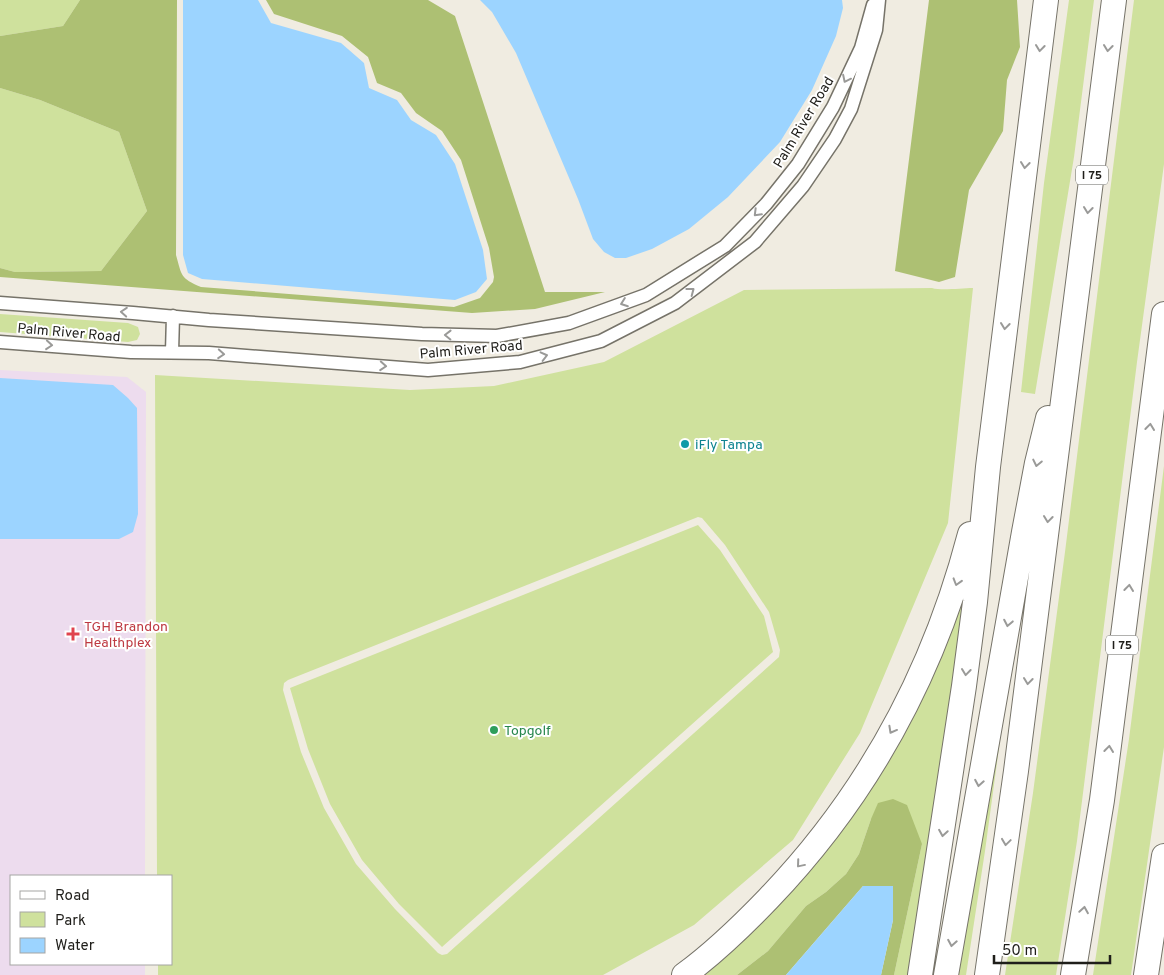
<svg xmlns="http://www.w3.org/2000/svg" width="1164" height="975" viewBox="0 0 1164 975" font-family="Overpass,sans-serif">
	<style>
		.medical { fill: #eddcee }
		.green { fill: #cfe19d; fill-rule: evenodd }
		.forest { fill: #adc073 }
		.water { fill: #9cd4ff }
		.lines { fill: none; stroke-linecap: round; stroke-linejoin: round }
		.street-casing { stroke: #767369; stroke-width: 15 }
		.highway-casing { stroke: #767369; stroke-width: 26 }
		.street { stroke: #fff; stroke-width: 12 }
		.highway { stroke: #fff; stroke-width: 24 }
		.oneway { stroke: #9a9a98 }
		.culture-dot { fill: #0f9aa8; stroke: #fff; stroke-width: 2 }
		.health-dot { fill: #e0444e; stroke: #fff; stroke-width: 2 }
		.leisure-dot { fill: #2e9e5b; stroke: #fff; stroke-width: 2 }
		.labels { text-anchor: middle; stroke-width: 4; stroke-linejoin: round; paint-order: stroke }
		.shield { fill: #fff; stroke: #62625f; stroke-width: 1 }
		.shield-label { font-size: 12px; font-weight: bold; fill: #1f1e1a }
		.street-label { font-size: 14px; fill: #1f1e1a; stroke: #fff }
		.culture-label { font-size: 14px; fill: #0d838f; stroke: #fff; text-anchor: start }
		.health-label { font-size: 14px; fill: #be3a42; stroke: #fff; text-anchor: start }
		.leisure-label { font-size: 14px; fill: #27864d; stroke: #fff; text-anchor: start }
	</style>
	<rect width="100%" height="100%" fill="#f0ece1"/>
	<path class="medical" d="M0 370 127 377 146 392 145 876H11V964H145V975H0Z"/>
	<path class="green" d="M0 0H80L63 26 0 36Z
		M1069 0H1094L1074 157 1035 394 1021 392 1044 183Z
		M1134 0H1164V164L1137 362 1077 841 1056 975H1005L1033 793 1065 552Z
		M0 88 40 100 119 132 147 211 101 271 15 272 0 268Z
		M932 288C942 291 961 288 973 288L948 523 860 733 793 840 694 925 603 975H158V964H171V876H157L155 375 410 390 494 386 604 362 744 290ZM698 517 702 518 725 545 769 612 780 650 779 657 447 954 442 955 438 953 395 909 356 864 324 808 301 752 283 690 284 683 288 680Z
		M0 314 128 323 138 327 140 334 137 340 128 342 0 332Z
		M1164 466V747L1131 975H1093L1129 739Z
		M698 525 720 550 764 616 773 652 442 947 399 904 362 860 330 804 308 749 290 688Z
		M957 601 966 602 911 975H894L922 844 871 819 859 854 846 874 826 892 806 906 768 951 737 975H695L779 896Z
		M1004 711 985 851 966 975H953Z"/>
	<path class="forest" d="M80 0H177L176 255C182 276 180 278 201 287L454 307 480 298 493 282 494 277 489 248 461 160 442 131 416 113 401 93 377 83 368 57 342 36 274 14 266 0H428L455 16 545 292H605L535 309 472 313 0 277V268L15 272 101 271 147 211 119 132 40 100 0 88V36L63 26Z
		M929 0H1017L1020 47 1007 80 1003 131 969 190 955 277 939 282 895 271Z
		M893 799 907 805 922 844 894 975H881L893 920 892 886H863L786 975H737L768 951 806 906 826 892 846 874 859 854 871 819 878 803Z"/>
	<path class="water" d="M183 0H258L271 23 341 43 364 63 369 88 397 100 411 120 436 135 455 164 483 250 487 279 476 292 455 300 202 279 188 273 183 255Z
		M480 0H842L843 8 836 36 812 90 780 142 728 197 689 229 652 249 626 258H615L604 252 593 239 578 199 516 53 492 12Z
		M0 378 113 385 128 398 137 408 138 514 133 532 119 539H0Z
		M863 886H893V920L881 975H786Z"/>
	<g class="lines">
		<g class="street-casing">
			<path id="street" d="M0 303 133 313 209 320 422 334 497 336 569 323 646 295 725 246 766 204 798 164 833 107 861 48 873 5
				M0 342 131 352 209 353 428 370 520 362 601 341 675 303 755 242 803 186 835 139 851 109 876 30 879 0
				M172 352 173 316"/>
		</g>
		<g class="highway-casing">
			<path id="highway" d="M684 975C714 953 742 926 768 899 867 796 934 672 970 534
				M920 975 964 686 975 602 988 467 1046 0
				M946 975 1024 532 1037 463 1048 418
				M987 975 1016 771 1114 0
				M1073 975 1102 800 1164 314
				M1146 975 1164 856"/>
		</g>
		<use href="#street" class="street"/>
		<use href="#highway" class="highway"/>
	</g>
	<defs><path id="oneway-chevron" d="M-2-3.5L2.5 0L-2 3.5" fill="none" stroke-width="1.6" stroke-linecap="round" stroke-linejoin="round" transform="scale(1.25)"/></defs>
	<g class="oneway">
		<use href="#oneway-chevron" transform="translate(1040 48) rotate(97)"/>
		<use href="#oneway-chevron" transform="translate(1108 48) rotate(97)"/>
		<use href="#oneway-chevron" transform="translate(846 79) rotate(116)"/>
		<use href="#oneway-chevron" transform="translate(1025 165) rotate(97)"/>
		<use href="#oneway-chevron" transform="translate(1088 210) rotate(97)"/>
		<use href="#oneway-chevron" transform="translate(757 213) rotate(135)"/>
		<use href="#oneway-chevron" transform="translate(691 291) rotate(-37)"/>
		<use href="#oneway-chevron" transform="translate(624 303) rotate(160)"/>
		<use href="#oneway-chevron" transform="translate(124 312) rotate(-176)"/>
		<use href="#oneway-chevron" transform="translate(1005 326) rotate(97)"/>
		<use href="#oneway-chevron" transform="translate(448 335) rotate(-179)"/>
		<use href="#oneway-chevron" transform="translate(49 345) rotate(5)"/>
		<use href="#oneway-chevron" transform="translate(221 354) rotate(4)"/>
		<use href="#oneway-chevron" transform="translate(544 356) rotate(-14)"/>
		<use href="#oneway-chevron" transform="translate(383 366) rotate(4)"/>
		<use href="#oneway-chevron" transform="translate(1150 427) rotate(-83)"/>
		<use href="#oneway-chevron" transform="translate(1037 463) rotate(102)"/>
		<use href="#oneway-chevron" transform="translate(1048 519) rotate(97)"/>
		<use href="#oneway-chevron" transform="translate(957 582) rotate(107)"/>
		<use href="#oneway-chevron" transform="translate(1129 588) rotate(-83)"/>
		<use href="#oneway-chevron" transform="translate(1008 623) rotate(101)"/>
		<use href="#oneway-chevron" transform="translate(966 672) rotate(97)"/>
		<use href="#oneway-chevron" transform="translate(1028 681) rotate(97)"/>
		<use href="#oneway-chevron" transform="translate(892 730) rotate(119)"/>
		<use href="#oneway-chevron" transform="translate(1109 749) rotate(-83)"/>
		<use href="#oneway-chevron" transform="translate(979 783) rotate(100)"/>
		<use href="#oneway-chevron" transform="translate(943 833) rotate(99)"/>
		<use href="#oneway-chevron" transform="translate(1006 842) rotate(98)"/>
		<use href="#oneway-chevron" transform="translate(800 864) rotate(130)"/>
		<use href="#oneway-chevron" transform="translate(1084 910) rotate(-81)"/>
		<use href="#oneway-chevron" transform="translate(952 943) rotate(100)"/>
	</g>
	<circle class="culture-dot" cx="685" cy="444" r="5"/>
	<path class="health-dot" d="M70.5 626.5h5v5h5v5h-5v5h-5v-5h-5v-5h5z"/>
	<circle class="leisure-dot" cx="494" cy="730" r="5"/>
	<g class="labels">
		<g class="shield">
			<rect x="1076" y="165.5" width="32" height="19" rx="4"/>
			<rect x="1106" y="635.5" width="32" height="19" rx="4"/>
		</g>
		<g class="shield-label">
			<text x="1092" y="179">I 75</text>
			<text x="1122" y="649">I 75</text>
		</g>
		<g class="street-label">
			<text transform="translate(803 122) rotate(-59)" y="5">Palm River Road</text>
			<text transform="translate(69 332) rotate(5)" y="5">Palm River Road</text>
			<text transform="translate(471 349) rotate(-5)" y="5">Palm River Road</text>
		</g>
		<g class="culture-label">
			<text x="695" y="449">iFly Tampa</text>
		</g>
		<g class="health-label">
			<text x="84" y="631">TGH Brandon<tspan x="84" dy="16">Healthplex</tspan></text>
		</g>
		<g class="leisure-label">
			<text x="504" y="735">Topgolf</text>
		</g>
	</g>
	<rect x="10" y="875" width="162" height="90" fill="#ffffff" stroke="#a5a5a3"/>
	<rect x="20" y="891" width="25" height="8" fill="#ffffff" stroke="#a5a5a3"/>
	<text x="55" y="900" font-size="15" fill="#1f1e1a">Road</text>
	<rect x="20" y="912" width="25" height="15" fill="#cfe19d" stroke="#a5a5a3"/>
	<text x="55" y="925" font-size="15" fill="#1f1e1a">Park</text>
	<rect x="20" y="938" width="25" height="15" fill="#9cd4ff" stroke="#a5a5a3"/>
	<text x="55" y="950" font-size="15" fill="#1f1e1a">Water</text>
	<path d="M994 955v8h116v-8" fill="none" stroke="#1f1e1a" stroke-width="2.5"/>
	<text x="1002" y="955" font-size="15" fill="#1f1e1a" stroke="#ffffff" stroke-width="4" paint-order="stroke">50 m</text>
</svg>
